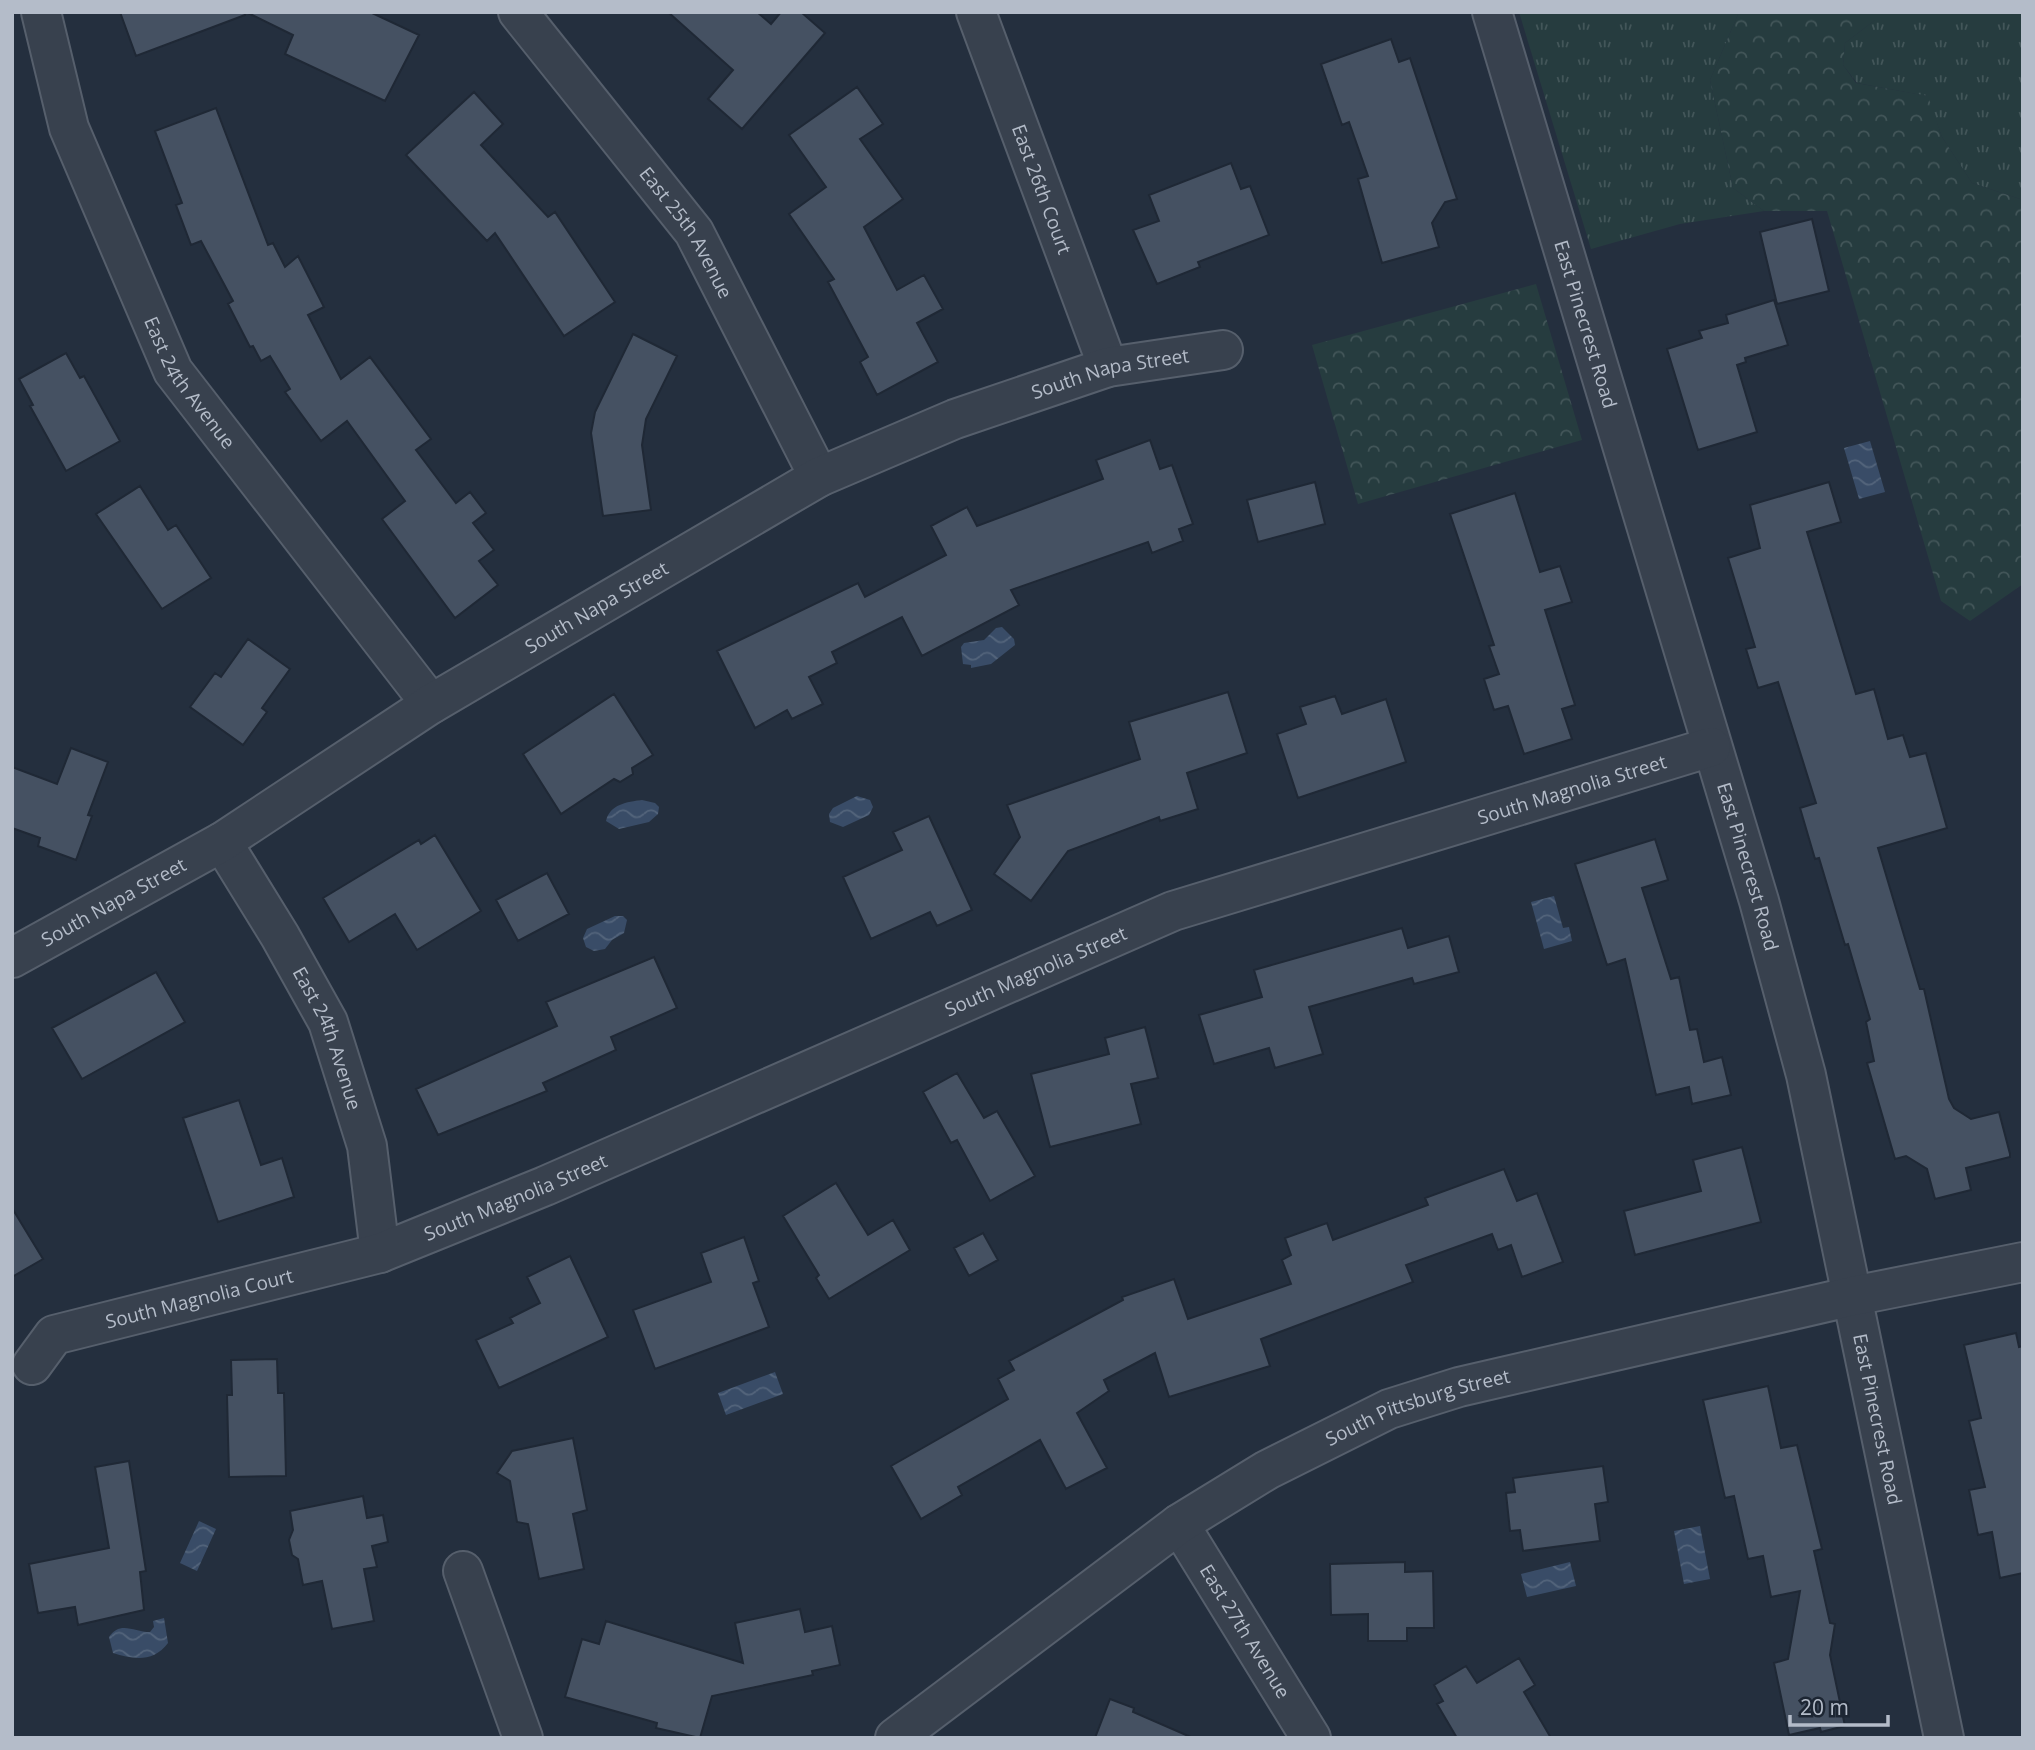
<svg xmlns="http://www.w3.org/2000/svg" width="2035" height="1750" viewBox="0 0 2035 1750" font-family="'Open Sans',sans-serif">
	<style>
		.grass { fill: url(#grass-tufts) }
		.forest { fill: url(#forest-crowns) }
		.water { fill: url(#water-waves) }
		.building { fill: #455162; stroke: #1f2835; stroke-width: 2 }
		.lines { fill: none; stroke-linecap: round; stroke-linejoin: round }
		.minor-casing { stroke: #565f6c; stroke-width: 42 }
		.minor { stroke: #38414e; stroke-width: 38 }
		.labels { text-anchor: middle; stroke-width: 6; stroke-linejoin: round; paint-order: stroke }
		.street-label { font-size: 19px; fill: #b4bcc9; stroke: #1d2633 }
	</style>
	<defs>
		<pattern id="grass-tufts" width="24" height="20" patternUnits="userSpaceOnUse" patternTransform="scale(1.75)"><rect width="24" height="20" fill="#263c3f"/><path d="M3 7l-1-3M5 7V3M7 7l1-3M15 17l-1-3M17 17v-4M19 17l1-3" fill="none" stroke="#435659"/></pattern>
		<pattern id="forest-crowns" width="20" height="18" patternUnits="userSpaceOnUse" patternTransform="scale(1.75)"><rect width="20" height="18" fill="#263c3f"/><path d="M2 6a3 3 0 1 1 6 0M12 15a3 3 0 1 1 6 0" fill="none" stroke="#435659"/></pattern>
		<pattern id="water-waves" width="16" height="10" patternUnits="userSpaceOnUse" patternTransform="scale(1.75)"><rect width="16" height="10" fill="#394c67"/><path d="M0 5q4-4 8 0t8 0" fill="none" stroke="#53647b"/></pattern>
	</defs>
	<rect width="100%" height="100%" fill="#242f3e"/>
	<path class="grass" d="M1519 12H1739L1710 80 1733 188 1764 211 1680 224 1591 249Z
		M1875 12H2023V200L1972 183 1942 137 1927 96 1857 83 1843 65 1845 43 1875 20Z"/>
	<path class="forest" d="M1739 12H1875V20L1845 43 1843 65 1856 83 1928 96 1942 137 1972 183 2023 200V584L1970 621 1941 601 1827 211H1764L1733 188 1710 80Z
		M1536 284 1582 440 1358 504 1312 345Z"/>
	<path class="water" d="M1870 441 1885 492 1859 499 1844 448Z
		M1002 627 1014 639 1015 645 991 664 971 668V665L963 664 961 647 964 643 984 640 996 628Z
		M857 796 870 800 873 807 869 815 843 827 830 822 829 814 833 808Z
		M642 800 655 803 659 807 658 814 649 822 619 829 606 821C610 804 627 802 642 800Z
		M1554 896 1563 928 1569 927 1572 941 1544 949 1531 902Z
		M615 916H623L627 920 624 933 612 940 605 949 594 951 586 947 583 938 587 929Z
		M775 1372 783 1394 726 1415 718 1393Z
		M199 1521 216 1529 197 1571 180 1563Z
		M1700 1526 1710 1579 1684 1584 1674 1531Z
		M1570 1562 1576 1586 1527 1597 1521 1574Z
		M164 1618 168 1643C154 1662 134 1660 113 1653L109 1637C120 1620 134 1632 150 1632L154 1627 153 1621Z"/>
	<path class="building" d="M120 12H245V15L136 56Z
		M246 12H370L419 35 385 101 285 54 293 35Z
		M668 12H757L771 24 781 12H801L825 33 742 129 708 99 733 70Z
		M1391 39 1399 62 1410 58 1457 199 1445 202 1432 223 1439 247 1382 263 1358 179 1368 176 1349 122 1342 125 1321 64Z
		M857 87 883 124 860 139 903 199 864 227 897 290 924 275 943 309 917 323 938 362 877 395 860 362 868 357 828 282 834 279 789 214 826 187 789 135Z
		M474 92 503 124 481 145 548 217 555 212 615 302 564 336 495 233 487 241 406 155Z
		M216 108 268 245 273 243 285 267 298 256 324 307 308 315 341 379 370 357 431 439 416 450 456 503 470 492 486 513 473 523 494 550 479 561 498 585 455 618 382 519 405 501 347 421 321 441 285 392 290 389 270 356 261 361 253 346 250 347 228 304 233 301 201 241 191 245 176 205 182 203 155 131Z
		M1231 163 1241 189 1250 186 1269 235 1198 262 1200 267 1157 284 1133 230 1159 221 1149 195Z
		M1812 219 1829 291 1777 304 1760 232Z
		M1774 300 1788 345 1745 358 1746 362 1737 365 1757 432 1698 450 1667 349 1702 338 1699 331 1728 323 1726 315Z
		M633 334 677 356 646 419 642 445 651 510 603 516 591 433 595 412Z
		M66 353 80 378 84 376 120 441 66 471 30 406 33 405 19 379Z
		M1150 440 1160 469 1172 465 1193 524 1179 529 1183 541 1152 553 1148 542 1011 590 1019 605 922 656 902 617 832 652 837 663 809 677 823 704 792 719 787 710 755 728 717 651 858 583 865 597 946 555 931 526 967 507 977 526 1103 479 1096 460Z
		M1315 482 1325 524 1258 542 1247 500Z
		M1829 482 1841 522 1807 532 1856 694 1874 689 1888 739 1903 735 1910 757 1926 753 1947 828 1878 848 1920 989H1924L1949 1099 1954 1108 1971 1119 1999 1112 2010 1154V1157L1966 1168 1971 1190 1935 1199 1927 1169 1906 1156 1895 1159 1867 1063 1874 1061 1866 1022 1870 1019 1848 944 1845 945 1819 858 1815 859 1800 808 1816 803 1778 682 1758 688 1746 649 1755 647 1728 558 1760 548 1750 505Z
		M140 486 168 530 176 525 211 578 162 609 96 514Z
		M1515 493 1540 572 1560 566 1572 602 1545 610 1575 705 1562 709 1572 739 1524 754 1508 706 1494 710 1484 679 1499 674 1489 646 1494 645 1450 514Z
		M248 639 290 669 262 708 267 712 243 745 190 707 215 673 221 677Z
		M1228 692 1247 753 1187 773 1198 809 1160 821 1159 817 1068 851 1031 901 994 874 1020 837 1007 805 1140 759 1129 722Z
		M614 694 653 755 632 768 633 774 620 782 614 779 561 814 523 754Z
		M1335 696 1342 714 1386 699 1406 762 1298 798 1277 734 1306 724 1300 707Z
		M71 748 108 762 88 815 92 816 76 860 38 846 40 838 12 828V767L57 784Z
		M929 816 972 910 937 926 930 912 871 939 843 877 902 850 893 832Z
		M435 835 481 911 417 950 395 914 349 942 323 898 419 840 421 844Z
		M1655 839 1668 880 1642 888 1671 979 1679 977 1690 1030 1697 1029 1704 1062 1722 1057 1731 1095 1692 1104 1689 1087 1656 1095 1625 959 1607 965 1575 864Z
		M547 873 569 914 518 941 496 900Z
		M1402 928 1408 948 1449 936 1459 972 1414 984 1412 978 1309 1007 1323 1054 1275 1068 1269 1048 1214 1064 1199 1015 1262 997 1254 970Z
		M654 957 677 1008 611 1037 616 1050 543 1083 547 1091 438 1135 416 1089 557 1026 546 1002Z
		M156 972 185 1022 82 1079 52 1028Z
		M1145 1027 1158 1078 1131 1084 1141 1124 1050 1147 1031 1074 1109 1054 1105 1038Z
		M957 1073 984 1118 997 1111 1035 1176 990 1201 957 1140 951 1143 923 1092Z
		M239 1100 261 1165 282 1158 294 1197 218 1222 183 1118Z
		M1742 1147 1761 1222 1635 1255 1624 1211 1701 1191 1693 1160Z
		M1504 1169 1517 1201 1537 1193 1563 1262 1522 1277 1511 1245 1498 1250 1492 1234 1406 1265 1413 1282 1261 1339 1270 1366 1169 1397 1155 1353 1104 1380 1109 1391 1077 1413 1107 1468 1066 1489 1040 1440 958 1487 962 1495 921 1519 891 1466 1008 1399 998 1379 1014 1370 1009 1361 1123 1300 1122 1297 1174 1279 1188 1319 1291 1284 1282 1260 1291 1255 1285 1238 1327 1223 1333 1240 1428 1205 1425 1198Z
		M836 1183 868 1235 893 1220 910 1250 829 1299 816 1278 819 1275 783 1216Z
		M12 1208 43 1259 12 1277Z
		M983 1233 998 1260 969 1276 954 1248Z
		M744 1237 759 1281 753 1283 769 1327 655 1369 633 1310 711 1282 701 1253Z
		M570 1256 608 1337 499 1388 476 1340 513 1323 510 1318 540 1303 527 1277Z
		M2016 1333 2019 1347 2023 1346V1573L2000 1578 1992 1532 1978 1535 1969 1490 1985 1487 1969 1421 1981 1418 1964 1345Z
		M277 1359 278 1393H284L286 1476 229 1477 227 1395H232L231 1360Z
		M1768 1386 1781 1448 1797 1445 1822 1549 1814 1551 1830 1623 1835 1624 1830 1655 1845 1726 1821 1732 1820 1728 1789 1735 1774 1663 1788 1659 1800 1591 1771 1597 1763 1556 1748 1559 1734 1496 1725 1498 1703 1400Z
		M573 1438 587 1510 573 1514 584 1569 539 1579 528 1524 517 1522 510 1481 497 1473 512 1451Z
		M129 1461 146 1571 140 1572 144 1610 78 1625 75 1607 38 1613 29 1564 109 1548 95 1467Z
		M1603 1466 1608 1502 1595 1504 1600 1541 1523 1551 1520 1530 1510 1531 1506 1493 1515 1492 1513 1478Z
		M363 1496 367 1518 383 1515 388 1542 372 1546 377 1567 364 1569 374 1621 332 1629 322 1581 303 1585 298 1559 292 1555 289 1540 293 1530 290 1511Z
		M1405 1562V1572L1433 1571 1434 1628H1407V1641H1368V1614L1331 1615 1330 1564Z
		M800 1609 805 1632 832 1626 840 1665 812 1671 813 1675 712 1696 700 1738 656 1728 657 1723 565 1697 582 1639 599 1644 606 1621 743 1663 735 1623Z
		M1519 1658 1535 1685 1524 1692 1551 1738H1457L1437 1704 1443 1701 1434 1685 1466 1666 1477 1683Z
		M1110 1699 1134 1708 1133 1712 1193 1738H1095Z"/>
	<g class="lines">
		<g class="minor-casing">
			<g id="minor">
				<path id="s1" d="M41 12 69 128 173 371 431 704"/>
				<path id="s2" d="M518 12 694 232 819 477"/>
				<path id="s3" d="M976 12 1108 367"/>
				<path id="s4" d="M1492 12 1759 901 1806 1075 1944 1738"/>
				<path id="s5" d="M222 842 280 936 328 1022 367 1146 380 1253"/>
				<path id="s6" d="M12 958 222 842 431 704 819 477 955 419 1108 367 1223 350"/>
				<path id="s7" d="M32 1365 54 1335 380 1253 545 1186 1173 911 1711 747"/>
				<path id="s8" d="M1179 1524 1311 1738"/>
				<path d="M463 1571 523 1738"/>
				<path id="s9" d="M895 1738 1179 1524 1267 1470 1389 1409 1459 1387 1853 1296 2023 1262"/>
			</g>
		</g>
		<use href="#minor" class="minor"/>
	</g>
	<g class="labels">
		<g class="street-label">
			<text dy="7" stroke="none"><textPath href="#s3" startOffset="189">East 26th Court</textPath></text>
			<text dy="7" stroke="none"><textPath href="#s2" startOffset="278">East 25th Avenue</textPath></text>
			<text dy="7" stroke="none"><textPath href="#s4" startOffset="326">East Pinecrest Road</textPath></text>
			<text dy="7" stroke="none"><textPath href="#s6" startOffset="1250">South Napa Street</textPath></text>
			<text dy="7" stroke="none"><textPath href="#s1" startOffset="402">East 24th Avenue</textPath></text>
			<text dy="7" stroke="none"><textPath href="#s6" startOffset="682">South Napa Street</textPath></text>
			<text dy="7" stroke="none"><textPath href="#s7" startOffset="1654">South Magnolia Street</textPath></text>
			<text dy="7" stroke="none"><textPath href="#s4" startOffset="892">East Pinecrest Road</textPath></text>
			<text dy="7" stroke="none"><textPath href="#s6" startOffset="116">South Napa Street</textPath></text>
			<text dy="7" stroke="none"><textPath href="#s7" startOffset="1087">South Magnolia Street</textPath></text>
			<text dy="7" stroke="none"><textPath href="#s5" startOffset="224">East 24th Avenue</textPath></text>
			<text dy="7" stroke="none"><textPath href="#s7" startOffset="520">South Magnolia Street</textPath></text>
			<text dy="7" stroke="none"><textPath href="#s7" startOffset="187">South Magnolia Court</textPath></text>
			<text dy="7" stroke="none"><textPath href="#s9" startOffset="623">South Pittsburg Street</textPath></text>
			<text dy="7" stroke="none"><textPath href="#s4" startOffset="1460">East Pinecrest Road</textPath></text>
			<text dy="7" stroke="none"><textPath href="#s8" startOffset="126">East 27th Avenue</textPath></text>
		</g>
	</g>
	<rect width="2035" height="1750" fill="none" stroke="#b4bcc9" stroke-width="28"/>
	<path d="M1790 1715v10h98v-10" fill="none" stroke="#b4bcc9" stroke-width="3.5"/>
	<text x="1800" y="1715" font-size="21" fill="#b4bcc9" stroke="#1d2633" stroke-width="5" paint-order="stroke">20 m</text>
</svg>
